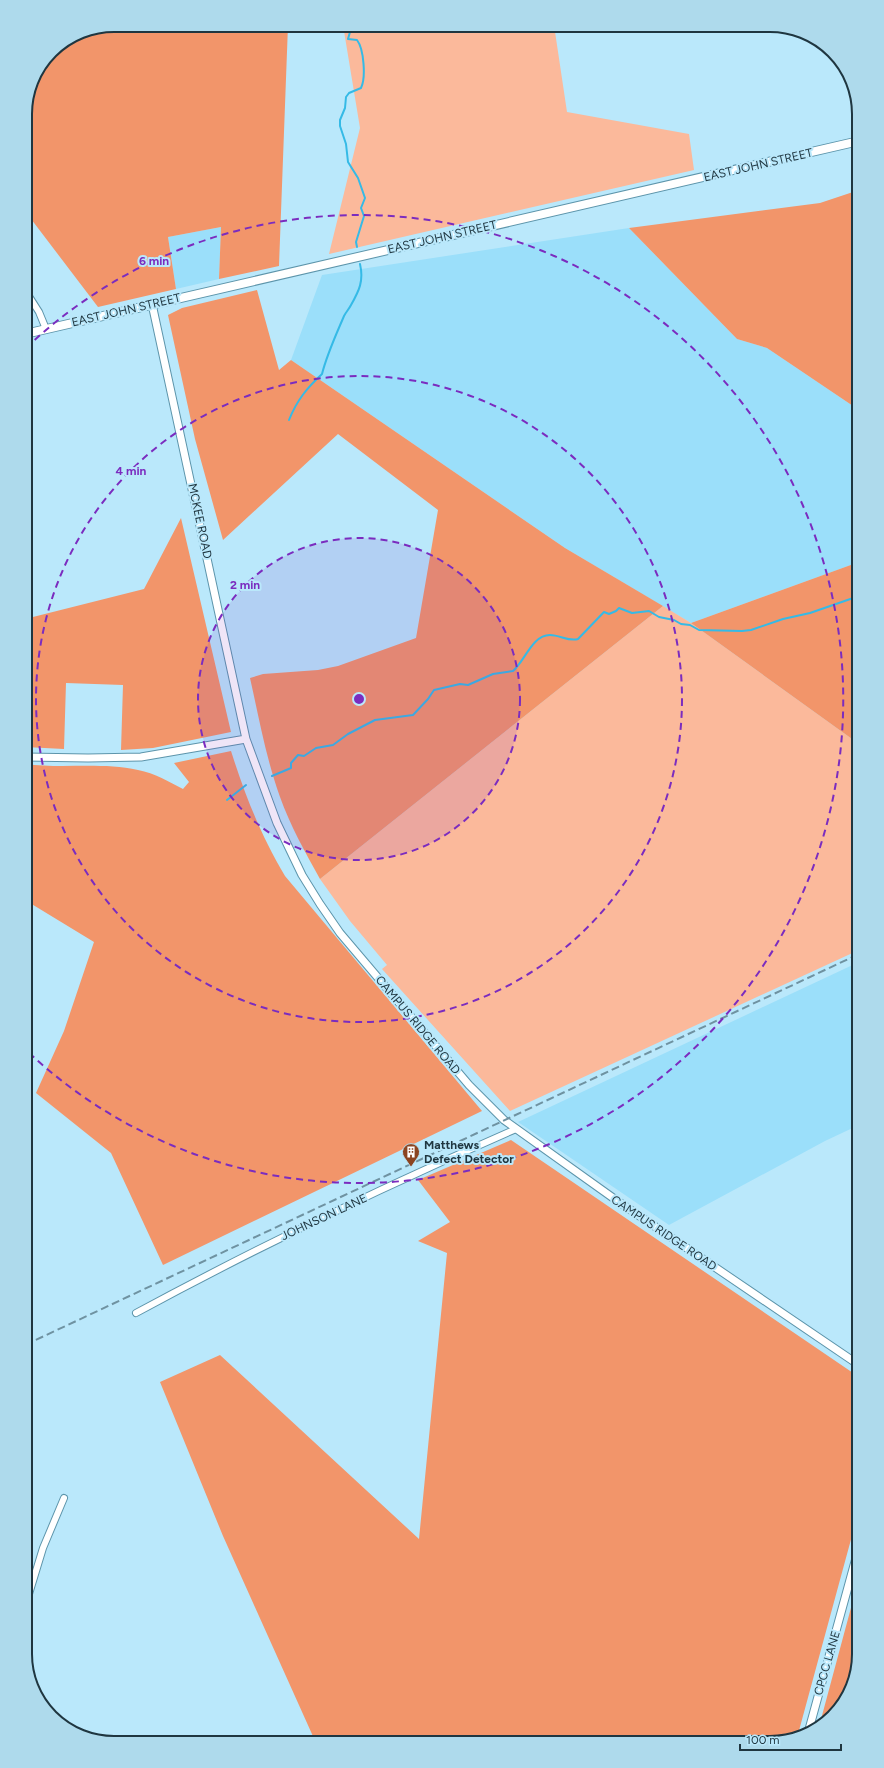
<svg xmlns="http://www.w3.org/2000/svg" width="884" height="1768" viewBox="0 0 884 1768" font-family="Figtree,sans-serif">
	<style>
		.built { fill: #9bdffa }
		.green { fill: #fbb99b }
		.forest { fill: #f2956a }
		.lines { fill: none; stroke-linecap: round; stroke-linejoin: round }
		.stream { stroke: #35bae6; stroke-width: 2 }
		.minor-casing { stroke: #5d95ab; stroke-width: 8 }
		.tertiary-casing { stroke: #5d95ab; stroke-width: 9 }
		.secondary-casing { stroke: #5d95ab; stroke-width: 10 }
		.minor { stroke: #fff; stroke-width: 6 }
		.tertiary { stroke: #fff; stroke-width: 7 }
		.secondary { stroke: #fff; stroke-width: 8 }
		.rail { stroke: #6f92a1; stroke-width: 2; stroke-dasharray: 8 4; stroke-linecap: butt }
		.ring { fill: none; stroke: #7b2cbf; stroke-width: 2; stroke-dasharray: 7 5 }
		.labels { text-anchor: middle; stroke-width: 4; stroke-linejoin: round; paint-order: stroke }
		.street-label { font-size: 12px; fill: #1f3640; stroke: #bae8fb }
		.poi-label { font-size: 12px; font-weight: bold; fill: #1f3640; stroke: #bae8fb; text-anchor: start }
		.rim { fill: none; stroke: #1f3640; stroke-width: 2 }
		.centre { fill: #7b2cbf; stroke: #bae8fb; stroke-width: 2 }
		.ring-label { font-size: 12px; text-anchor: middle; font-weight: bold; fill: #7b2cbf; stroke: #bae8fb; stroke-width: 4; stroke-linejoin: round; paint-order: stroke }
	</style>
	<rect width="100%" height="100%" fill="#bae8fb"/>
	<path class="built" d="M221 227 219 279 176 289 168 237Z
		M629 228 737 339 767 348 859 410V562L691 623 565 548 291 360 322 275Z
		M859 962V1125L825 1141 669 1225 518 1122Z"/>
	<path class="green" d="M343 25H554L567 112 689 134 694 170 329 254 360 128Z
		M663 606 691 623 859 744V950L510 1111 382 969 387 965 350 921 320 879Z"/>
	<path class="forest" d="M114 25H288L279 266 219 279 221 227 168 237 176 289 98 307 25 211V108L34 75 51 51 80 32Z
		M859 190V410L767 348 737 339 629 228 820 203Z
		M257 290 279 370 291 360 565 548 663 606 320 879C305 852 290 825 280 797 266 758 259 718 250 678L263 674 318 670 338 666 416 638 438 510 338 434 223 540 195 439 168 315 182 308Z
		M181 518 231 732 153 748 121 750 123 685 66 683 64 749 25 747V619L144 589Z
		M859 562V744L691 623Z
		M231 751C246 798 260 833 285 876L482 1111 163 1265 111 1153 36 1093 64 1031 94 942 25 900V764C62 769 101 762 138 770 155 773 169 782 183 789L189 782 174 763Z
		M511 1140 859 1377V1510L797 1738 770 1743H316L223 1536 160 1382 220 1355 419 1539 447 1253 418 1241 450 1222 418 1180Z
		M859 1578V1654L844 1704 820 1723Z"/>
	<g class="lines">
		<path class="stream" d="M352 25 348 39 357 40C364 49 366 78 361 88L349 93 346 97 345 108 340 120V126L346 144 348 162 358 178 365 198 361 208 364 216 356 242 357 247
			M289 420C297 400 307 388 322 374 327 354 336 335 344 316 346 312 349 309 351 305 359 291 364 281 360 264
			M272 776 291 768V763L298 755 304 756 316 748 333 745 348 734 375 720 413 715 428 699 434 690 460 684 468 685 493 674 513 671C525 661 532 635 550 635 560 635 569 642 578 639L604 612 609 614 616 611 619 608 632 613 649 611 659 617 674 620 681 624 690 625 699 630 742 631 751 630 783 619 810 613 859 596
			M227 800 246 785"/>
		<g class="minor-casing">
			<path id="minor" d="M25 290 39 312 46 329
				M136 1313C260 1246 387 1185 516 1129
				M25 1607 43 1548 64 1498"/>
		</g>
		<g class="tertiary-casing">
			<path id="tertiary" d="M152 304 246 739 277 823 302 875 320 904 340 933 469 1085 504 1120 616 1200 859 1365
				M25 757 88 758 141 757 246 739
				M808 1733 859 1547"/>
		</g>
		<g class="secondary-casing">
			<path id="secondary" d="M25 334 859 141"/>
		</g>
		<use href="#minor" class="minor"/>
		<use href="#tertiary" class="tertiary"/>
		<use href="#secondary" class="secondary"/>
		<path class="rail" d="M25 1345 859 954"/>
	</g>
	<circle cx="359" cy="699" r="161" fill="#7b2cbf" fill-opacity=".12"/>
	<g class="ring">
		<circle cx="359" cy="699" r="161"/>
		<circle cx="359" cy="699" r="323"/>
		<path d="M26 348A484 484 0 1 1 26 1050"/>
	</g>
	<defs>
		<g id="building-pin" transform="scale(0.9)"><path d="M0 17L-7.5 6A9.5 9.5 0 1 1 7.5 6Z" fill="#8b4421" stroke="#bae8fb"/><path d="M-4-6H4V6H1V3H-1V6H-4ZM-2.5-4.3h1.7v1.8h-1.7ZM.8-4.3h1.7v1.8H.8ZM-2.5-1h1.7V.8h-1.7ZM.8-1h1.7V.8H.8Z" fill="#fff"/></g>
	</defs>
	<g fill-rule="evenodd">
		<use href="#building-pin" x="411" y="1152"/>
	</g>
	<g class="labels">
		<g class="street-label">
			<text transform="translate(758 165) rotate(-13)" y="4">EAST JOHN STREET</text>
			<text transform="translate(442 237) rotate(-13)" y="4">EAST JOHN STREET</text>
			<text transform="translate(126 310) rotate(-13)" y="4">EAST JOHN STREET</text>
			<text transform="translate(200 521) rotate(78)" y="4">MCKEE ROAD</text>
			<text transform="translate(418 1025) rotate(50)" y="4">CAMPUS RIDGE ROAD</text>
			<text transform="translate(324 1217) rotate(-25)" y="4">JOHNSON LANE</text>
			<text transform="translate(664 1233) rotate(34)" y="4">CAMPUS RIDGE ROAD</text>
			<text transform="translate(827 1663) rotate(-74)" y="4">CPCC LANE</text>
		</g>
		<g class="poi-label">
			<text x="424" y="1149">Matthews<tspan x="424" dy="14">Defect Detector</tspan></text>
		</g>
	</g>
	<path d="M0 0H884V1768H0ZM114 32H770A82 82 0 0 1 852 114V1654A82 82 0 0 1 770 1736H114A82 82 0 0 1 32 1654V114A82 82 0 0 1 114 32Z" fill="#aedaec" fill-rule="evenodd"/>
	<path class="rim" d="M114 32H770A82 82 0 0 1 852 114V1654A82 82 0 0 1 770 1736H114A82 82 0 0 1 32 1654V114A82 82 0 0 1 114 32Z"/>
	<circle cx="359" cy="699" r="6" class="centre"/>
	<g class="ring-label">
		<text x="154" y="265">6 min</text>
		<text x="131" y="475">4 min</text>
		<text x="245" y="589">2 min</text>
	</g>
	<path d="M740 1744v6h101v-6" fill="none" stroke="#1f3640" stroke-width="2"/>
	<text x="746" y="1744" font-size="12" fill="#1f3640" stroke="#bae8fb" stroke-width="3" paint-order="stroke">100 m</text>
</svg>
